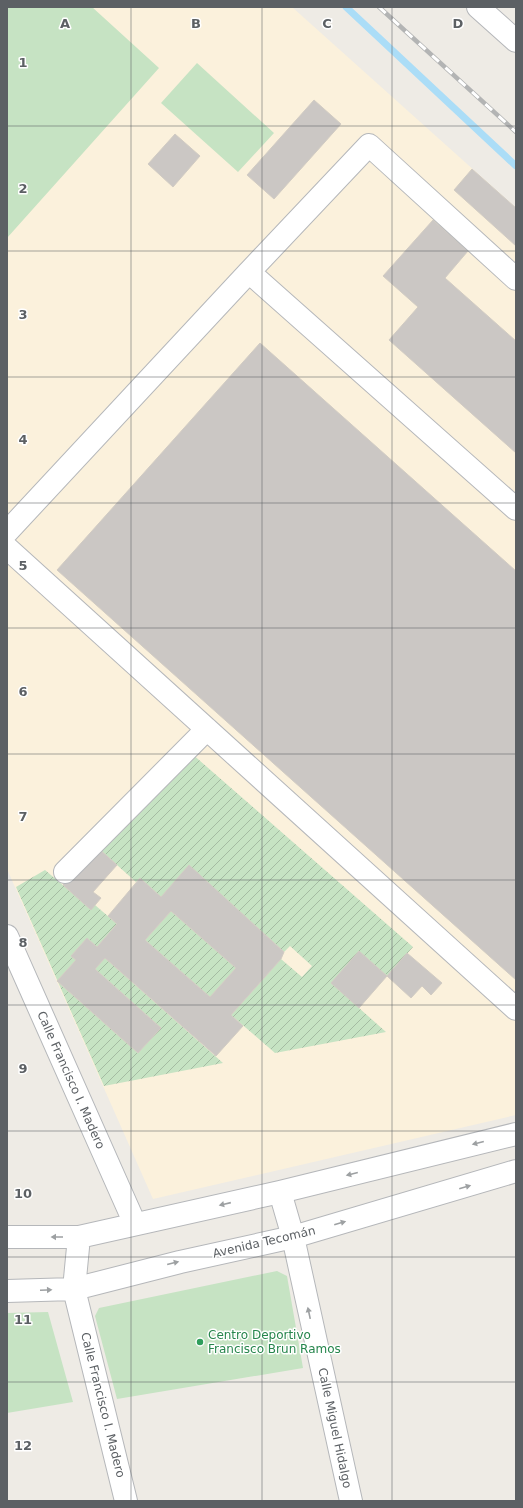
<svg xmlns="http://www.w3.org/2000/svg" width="523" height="1508" viewBox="0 0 523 1508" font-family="'DejaVu Sans',sans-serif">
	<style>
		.commercial { fill: #fbf1dc }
		.garden { fill: url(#garden-furrows) }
		.pitch { fill: #c6e3c3 }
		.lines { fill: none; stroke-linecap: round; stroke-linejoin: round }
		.stream { stroke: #abddf7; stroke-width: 7 }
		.building { fill: #cbc7c4; stroke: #d2ccc3; fill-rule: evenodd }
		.minor-casing { stroke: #b5b7ba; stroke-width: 24 }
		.minor { stroke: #fff; stroke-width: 22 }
		.rail-casing { stroke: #b3b4b4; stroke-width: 4.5 }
		.rail { stroke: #fff; stroke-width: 3; stroke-dasharray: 9; stroke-linecap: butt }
		.oneway { fill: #9da0a2 }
		.grid { fill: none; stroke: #5c6064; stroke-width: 1; stroke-opacity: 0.55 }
		.leisure-dot { fill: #2e9e5b; stroke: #fff; stroke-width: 1.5 }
		.labels { text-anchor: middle; stroke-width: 3; stroke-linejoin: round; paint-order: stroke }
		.street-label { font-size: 12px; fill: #5c6064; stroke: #fff }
		.leisure-label { font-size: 12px; fill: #27864d; stroke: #fff; text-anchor: start }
		.grid-label { font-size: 13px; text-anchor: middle; font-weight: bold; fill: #5c6064; stroke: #fff; stroke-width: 3; stroke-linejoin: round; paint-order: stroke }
	</style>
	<defs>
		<pattern id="garden-furrows" width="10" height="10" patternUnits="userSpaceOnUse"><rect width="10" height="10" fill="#c6e3c3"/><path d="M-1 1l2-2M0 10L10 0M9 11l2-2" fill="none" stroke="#a4bba2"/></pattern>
	</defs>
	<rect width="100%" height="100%" fill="#eeebe5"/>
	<path class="commercial" d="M7 7H292L516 208V1115L153 1199 7 869Z"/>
	<path class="garden" d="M191 753 413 947 387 976 359 952V1008L386 1032 275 1053 231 1015 281 959 302 977 312 966 290 946 284 952 189 866 161 897 140 878 136 882 98 848Z
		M45 870 91 909 95 905 117 924 97 947 87 938 71 956 76 960 57 981 138 1053 161 1028 95 969 105 958 223 1063 104 1086 16 887Z
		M171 911 236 968 210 997 145 940Z"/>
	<path class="pitch" d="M7 7H92L159 68 7 238Z
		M197 63 274 133 238 172 161 103Z
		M277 1271 287 1276 303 1368 117 1399 95 1316 99 1308Z
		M48 1312 73 1402 7 1413V1313Z"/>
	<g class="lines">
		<path class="stream" d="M346 7 516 166"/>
	</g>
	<path class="building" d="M314 100 341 124 274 199 247 175Z
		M175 134 200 156 173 187 148 164Z
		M472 169 516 208V246L454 190Z
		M433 220 468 251 445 278 516 341V453L389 340 418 307 383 276Z
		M260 343 516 571V980L57 570Z
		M98 848 117 865 93 892 101 898 91 910 63 885Z
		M189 865 284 952 281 959 231 1015 243 1026 216 1056 105 958 95 969 161 1028 138 1053 57 981 76 960 71 956 87 938 97 947 117 924 108 916 140 878 161 897ZM171 911 236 968 210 997 145 940Z
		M359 951 387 976 359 1008 331 983Z
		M407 953 442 983 431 995 422 986 411 998 387 976Z"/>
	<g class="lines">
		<g class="minor-casing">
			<path id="minor" d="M478 7 516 41
				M249 272 369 145 516 279
				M7 532 249 272 516 509
				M7 548 516 1009
				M65 872 207 729
				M7 936 135 1224
				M280 1192 293 1237 351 1501
				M7 1237H79L280 1192 516 1134
				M79 1237 74 1289 126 1501
				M7 1291 74 1289 180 1262 293 1237 516 1171"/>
		</g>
		<use href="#minor" class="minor"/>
		<g class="rail-casing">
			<path id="rail" d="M379 7 516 132"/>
		</g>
		<use href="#rail" class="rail"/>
	</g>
	<defs><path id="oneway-solid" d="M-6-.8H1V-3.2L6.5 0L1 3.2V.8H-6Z"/></defs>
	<g class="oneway">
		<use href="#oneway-solid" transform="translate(478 1143) rotate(166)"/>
		<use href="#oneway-solid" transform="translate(352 1174) rotate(166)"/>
		<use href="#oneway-solid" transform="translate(465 1187) rotate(-16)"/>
		<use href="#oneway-solid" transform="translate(225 1204) rotate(167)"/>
		<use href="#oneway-solid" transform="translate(340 1223) rotate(-16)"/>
		<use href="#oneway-solid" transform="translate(57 1237) rotate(-180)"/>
		<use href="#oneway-solid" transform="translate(173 1263) rotate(-14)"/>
		<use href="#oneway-solid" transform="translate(46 1290) rotate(-2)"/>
		<use href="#oneway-solid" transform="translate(309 1313) rotate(-102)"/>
	</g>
	<path class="grid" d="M131 7V1501M262 7V1501M392 7V1501M7 126H516M7 251H516M7 377H516M7 503H516M7 628H516M7 754H516M7 880H516M7 1005H516M7 1131H516M7 1257H516M7 1382H516"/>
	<circle class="leisure-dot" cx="200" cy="1342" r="4"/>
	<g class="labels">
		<g class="street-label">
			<text transform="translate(71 1080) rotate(66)" y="4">Calle Francisco I. Madero</text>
			<text transform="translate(264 1242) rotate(-13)" y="4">Avenida Tecomán</text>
			<text transform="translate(103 1405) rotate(76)" y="4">Calle Francisco I. Madero</text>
			<text transform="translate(335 1428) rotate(78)" y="4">Calle Miguel Hidalgo</text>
		</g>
		<g class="leisure-label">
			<text x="208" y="1339">Centro Deportivo<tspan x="208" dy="14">Francisco Brun Ramos</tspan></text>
		</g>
	</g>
	<g class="grid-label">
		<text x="65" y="28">A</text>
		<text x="196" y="28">B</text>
		<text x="327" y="28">C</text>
		<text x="458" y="28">D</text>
		<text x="23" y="67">1</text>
		<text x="23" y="193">2</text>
		<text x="23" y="319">3</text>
		<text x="23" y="444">4</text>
		<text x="23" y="570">5</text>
		<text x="23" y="696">6</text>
		<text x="23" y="821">7</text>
		<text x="23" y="947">8</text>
		<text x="23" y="1073">9</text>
		<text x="23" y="1198">10</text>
		<text x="23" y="1324">11</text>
		<text x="23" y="1450">12</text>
	</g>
	<rect width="523" height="1508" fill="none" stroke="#5c6064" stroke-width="16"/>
</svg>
